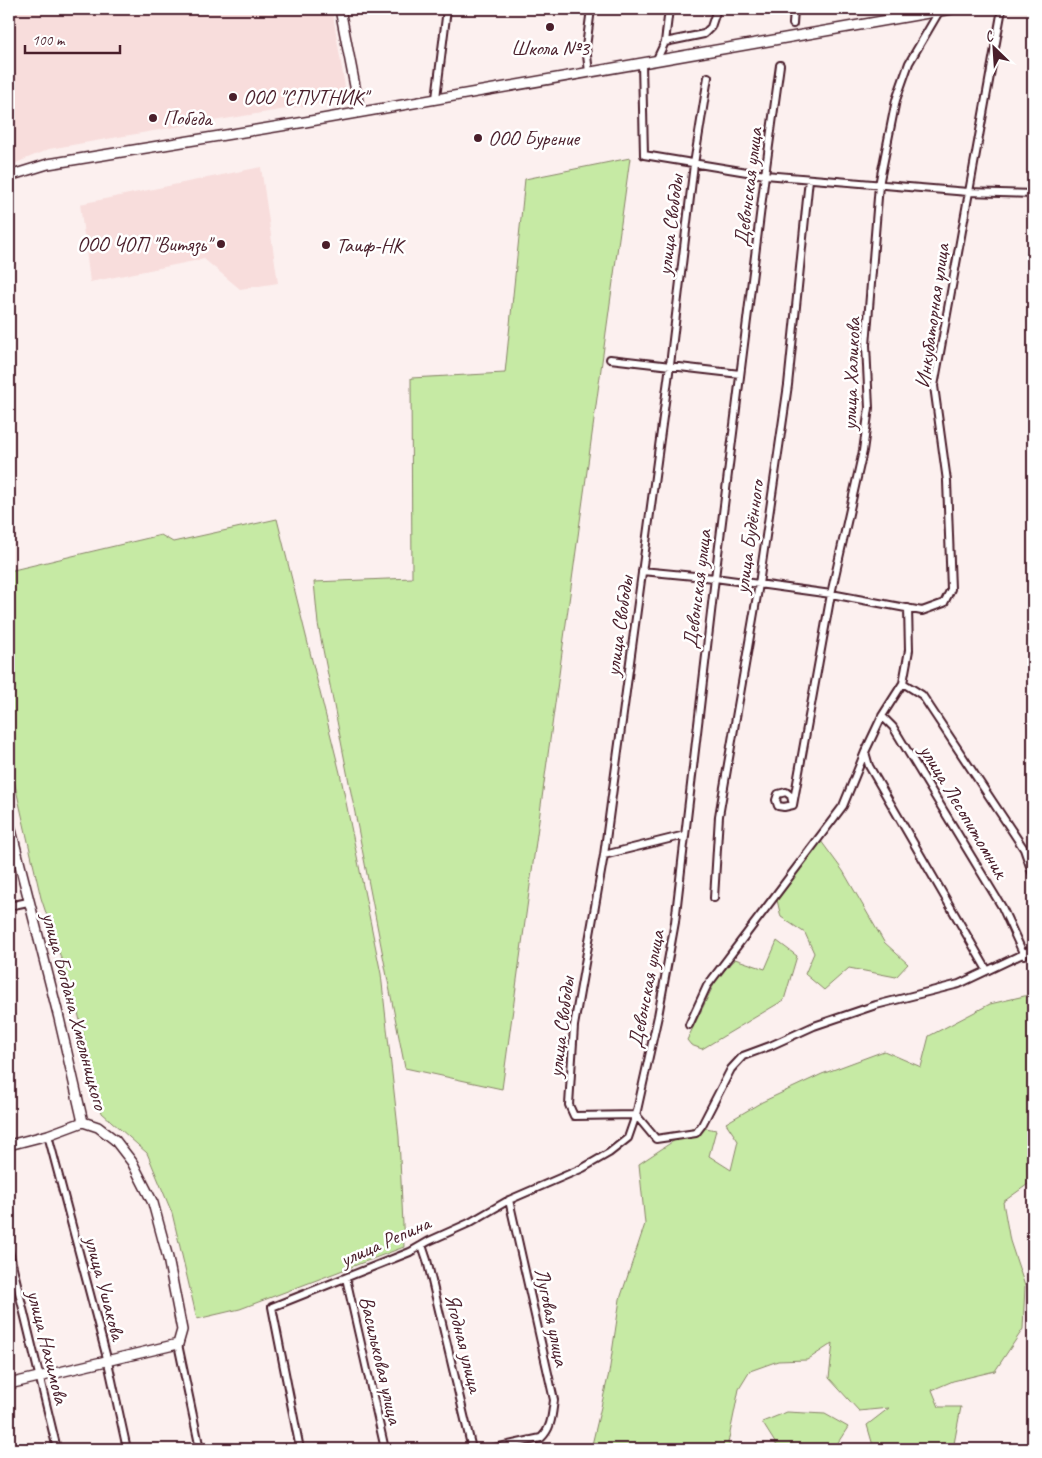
<svg xmlns="http://www.w3.org/2000/svg" width="1042" height="1458" viewBox="0 0 1042 1458" font-family="Caveat,sans-serif">
	<style>
		.built { fill: #f8dddc }
		.green { fill: #c6eaa4; stroke: #888468 }
		.lines { fill: none; stroke-linecap: round; stroke-linejoin: round }
		.street-casing { stroke: #4a1f2b; stroke-width: 10 }
		.secondary-casing { stroke: #4a1f2b; stroke-width: 12 }
		.street { stroke: #fff; stroke-width: 6 }
		.secondary { stroke: #fff; stroke-width: 9 }
		.poi-dot { fill: #4a1f2b; stroke: #fff; stroke-width: 2 }
		.labels { text-anchor: middle; stroke-width: 5; stroke-linejoin: round; paint-order: stroke }
		.poi-label { font-size: 21px; fill: #4a1f2b; stroke: #fff; text-anchor: start }
		.street-label { font-size: 21px; fill: #4a1f2b; stroke: #fff }
	</style>
	<rect width="100%" height="100%" fill="#fcf0ef"/>
	<filter id="ink" filterUnits="userSpaceOnUse"><feTurbulence type="fractalNoise" baseFrequency=".02" numOctaves="2"/><feDisplacementMap in="SourceGraphic" scale="10" xChannelSelector="R" yChannelSelector="G"/><feConvolveMatrix kernelMatrix="1 2 1 2 8 2 1 2 1" color-interpolation-filters="sRGB"/></filter>
	<g filter="url(#ink)">
		<path class="built" d="M9 9H332L347 99 188 125 49 149 9 166Z
			M261 167 278 283 240 289 204 259 90 282 80 204Z"/>
		<path class="green" d="M630 158 502 1089 405 1068 318 624 314 582 412 578 411 378 505 373 525 179Z
			M277 519 340 773 381 974 399 1137 404 1247 240 1309 197 1319 172 1213 147 1153 102 1113 75 1000 41 898 9 759V571L161 535 173 542Z
			M821 841 843 871 884 942 908 964 896 977 849 968 824 990 805 974 814 953 805 933 781 917 777 900Z
			M777 941 797 956 784 1000 702 1049 691 1045 687 1040 717 978 735 959 765 969Z
			M1033 994V1176L1031 1182 1003 1202 1010 1241 1025 1286 1023 1329 995 1371 953 1381 932 1390 939 1407H961L953 1449H874L867 1425 889 1408 859 1411 829 1378 833 1343 807 1360 778 1361 750 1371 739 1389 728 1443 733 1449H591L609 1373 620 1299 645 1224 639 1164 696 1126 716 1130 709 1156 731 1170 738 1141 726 1123 762 1102 822 1074 884 1051 921 1067 929 1036 990 1004Z
			M787 1412 825 1414 848 1427 837 1444 843 1449H779L762 1422Z"/>
		<g class="lines">
			<g class="street-casing">
				<path id="street" d="M793 24 794 9
					M665 42 704 34 711 27 717 9
					M657 59 665 42 669 9
					M642 63 644 155 765 175 968 192 1033 194
					M589 72 586 47 591 9
					M436 98 447 9
					M610 359 740 374
					M642 571 715 578 831 594 922 611 944 603 951 589 947 481 934 386 1002 9
					M908 608 909 650 903 683 882 716 865 752 869 766 987 970
					M903 683 922 695 1024 849 1033 875
					M882 716 893 727 1002 907 1024 955
					M786 792 791 796 793 805 784 807 778 806 776 800 778 794Z
					M793 805 831 594 863 451 869 408 866 345 879 185 896 100 909 63 940 10
					M604 855 685 835
					M714 898 719 816 759 584 788 385 809 179
					M9 906 28 902
					M689 1025 707 986 843 806 865 752
					M636 1115 574 1116 569 1105 574 1026 604 855 670 365 694 164 708 77
					M636 1115 656 1139 696 1133 702 1125 731 1069 743 1056 770 1046 814 1026 876 1005 959 984 1033 949
					M48 1135 108 1362 127 1449
					M422 1245 427 1260 472 1449
					M9 1251 57 1449
					M346 1278 385 1449
					M178 1344 200 1449
					M300 1449 272 1307 410 1252 429 1241 469 1223 509 1200 583 1168 609 1153 628 1138 636 1115 658 1016 675 922 715 578 765 175 780 65
					M490 1449 541 1438C552 1428 552 1414 554 1400L509 1200"/>
			</g>
			<g class="secondary-casing">
				<path id="secondary" d="M340 9 360 112
					M9 176 48 164 85 158 305 122 951 9
					M9 822 59 1018 83 1122 98 1127 115 1140 132 1162 153 1203 168 1258 182 1330 178 1344 9 1384
					M9 1145 48 1135 83 1122"/>
			</g>
			<use href="#street" class="street"/>
			<use href="#secondary" class="secondary"/>
		</g>
	</g>
	<g class="poi-dot">
		<circle cx="550" cy="27" r="5"/>
		<circle cx="233" cy="97" r="5"/>
		<circle cx="153" cy="118" r="5"/>
		<circle cx="478" cy="138" r="5"/>
		<circle cx="221" cy="244" r="5"/>
		<circle cx="326" cy="245" r="5"/>
	</g>
	<g class="labels">
		<g class="poi-label">
			<text x="550" y="55" text-anchor="middle">Школа №3</text>
			<text x="243" y="104">ООО "СПУТНИК"</text>
			<text x="163" y="125">Победа</text>
			<text x="488" y="145">ООО Бурение</text>
			<text x="211" y="251" text-anchor="end">ООО ЧОП "Витязь"</text>
			<text x="336" y="252">Таиф-НК</text>
		</g>
		<g class="street-label">
			<text transform="translate(748 187) rotate(-83)" y="7">Девонская улица</text>
			<text transform="translate(670 225) rotate(-83)" y="7">улица Свободы</text>
			<text transform="translate(932 316) rotate(-82)" y="7">Инкубаторная улица</text>
			<text transform="translate(851 374) rotate(-88)" y="7">улица Халикова</text>
			<text transform="translate(749 537) rotate(-82)" y="7">улица Будённого</text>
			<text transform="translate(697 589) rotate(-83)" y="7">Девонская улица</text>
			<text transform="translate(619 626) rotate(-82)" y="7">улица Свободы</text>
			<text transform="translate(964 811) rotate(59)" y="7">улица Лесопитомник</text>
			<text transform="translate(646 989) rotate(-79)" y="7">Девонская улица</text>
			<text transform="translate(75 1011) rotate(75)" y="7">улица Богдана Хмельницкого</text>
			<text transform="translate(561 1027) rotate(-83)" y="7">улица Свободы</text>
			<text transform="translate(385 1241) rotate(-24)" y="7">улица Репина</text>
			<text transform="translate(105 1288) rotate(75)" y="7">улица Ушакова</text>
			<text transform="translate(552 1317) rotate(78)" y="7">Луговая улица</text>
			<text transform="translate(464 1343) rotate(76)" y="7">Ягодная улица</text>
			<text transform="translate(48 1347) rotate(76)" y="7">улица Нахимова</text>
			<text transform="translate(381 1360) rotate(77)" y="7">Васильковая улица</text>
		</g>
	</g>
	<rect width="1042" height="1458" fill="none" stroke="#fff" stroke-width="30"/>
	<rect x="15" y="15" width="1012" height="1428" fill="none" stroke="#4a1f2b" stroke-width="2" filter="url(#ink)"/>
	<g transform="translate(994 48) rotate(335)" stroke="#ffffff" stroke-width="4" paint-order="stroke">
	<path d="M0-4L9 19L0 12L-9 19Z" fill="#4a1f2b"/>
	<text y="-8" font-size="14" font-weight="bold" text-anchor="middle" fill="#4a1f2b">С</text>
	</g>
	<path d="M25 45v8h95v-8" fill="none" stroke="#4a1f2b" stroke-width="2.5"/>
	<text x="32" y="45" font-size="15" fill="#4a1f2b" stroke="#ffffff" stroke-width="4" paint-order="stroke">100 m</text>
</svg>
